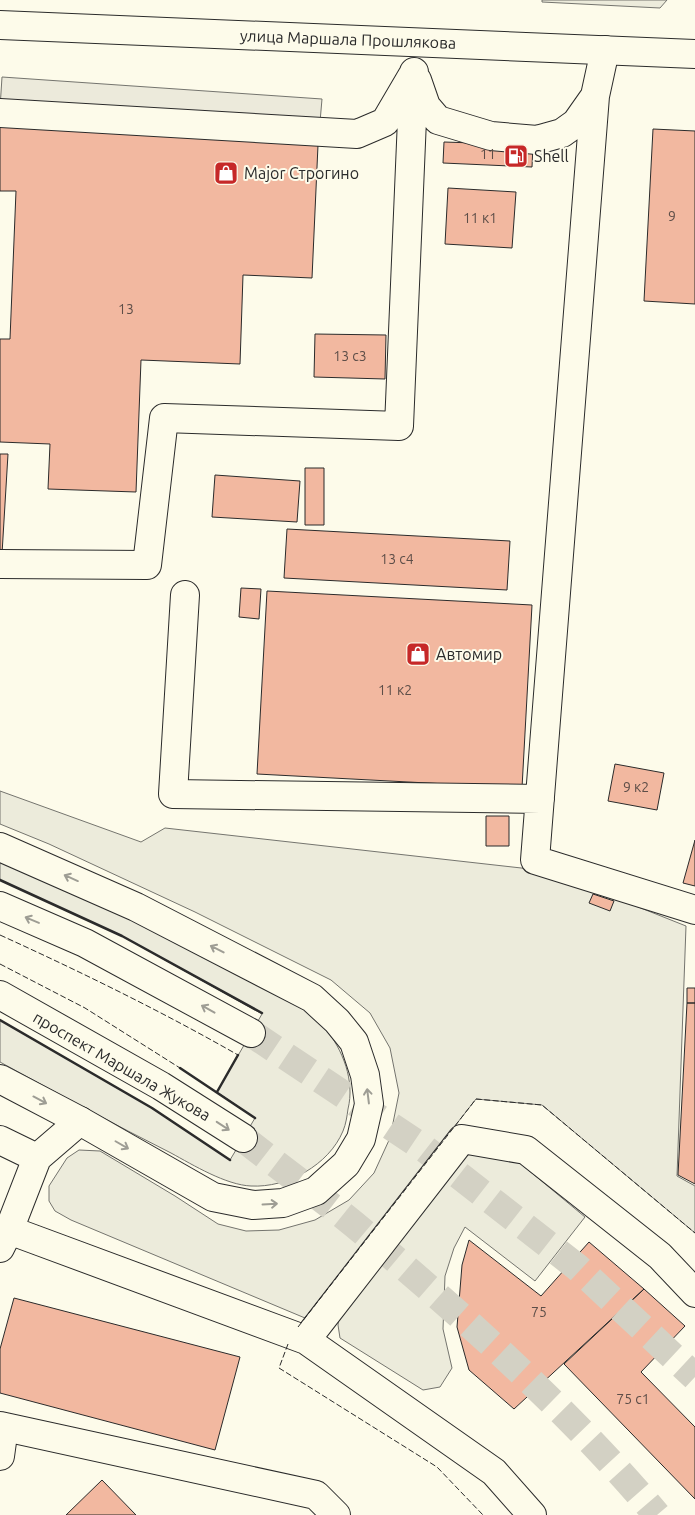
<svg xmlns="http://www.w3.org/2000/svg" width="695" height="1515" viewBox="0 0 695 1515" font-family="Ubuntu,sans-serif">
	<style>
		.green { fill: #ecebdb; stroke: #74746e }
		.parking { fill: #eceadb; stroke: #74746e }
		.building { fill: #f2b8a0; stroke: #2b2b2b }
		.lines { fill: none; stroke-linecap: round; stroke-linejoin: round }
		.major-tunnel { stroke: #d3d1c4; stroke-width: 28; stroke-dasharray: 28 14; stroke-linecap: butt }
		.minor-casing { stroke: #2b2b2b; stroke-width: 30 }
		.major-casing { stroke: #2b2b2b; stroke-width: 30 }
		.minor { stroke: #fdfbea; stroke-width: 28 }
		.major { stroke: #fdfbea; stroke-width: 28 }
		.fence { stroke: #2b2b2b; stroke-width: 1; stroke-dasharray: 6 2.5; stroke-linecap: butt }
		.wall { stroke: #2b2b2b; stroke-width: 2.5 }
		.oneway { stroke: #9e9d94 }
		.labels { text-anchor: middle; stroke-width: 4; stroke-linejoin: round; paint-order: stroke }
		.number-label { font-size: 14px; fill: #5d4e48 }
		.street-label { font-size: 16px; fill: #2b2b2b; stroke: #fdfbea }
		.poi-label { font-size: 16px; fill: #2b2b2b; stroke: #fdfbea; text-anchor: start }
	</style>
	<rect width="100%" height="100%" fill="#fdfbea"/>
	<path class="green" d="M542 0H667L660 8 542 2Z
		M0 791 141 842 165 828 548 871 686 926 677 1176 695 1186V1233L542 1105 476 1099 305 1318 71 1220 55 1211 49 1201V1186L67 1158 79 1150 100 1151 175 1196 218 1224 246 1231 279 1230 315 1220 349 1200 374 1173 390 1138 399 1093 390 1048 370 1013 331 980 195 912 49 844 0 824Z
		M0 862 131 919 305 1010C312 1016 320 1021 325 1028 343 1050 355 1081 348 1109 347 1116 346 1124 343 1131 329 1165 287 1188 251 1186 226 1185 193 1165 171 1153 113 1124 57 1093 0 1062V1020L152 1108 230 1160 255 1118 217 1092 262 1014 122 936 0 880Z
		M485 1153 515 1159 585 1217 535 1281 465 1227 454 1248 445 1276 443 1329 452 1368 440 1387 423 1390 340 1338 338 1325 339 1316 468 1154Z"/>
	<path class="parking" d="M2 77 322 99 318 145 0 108Z"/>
	<path class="building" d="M0 124 318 145 312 278 243 275 240 364 141 360 136 492 48 489 50 444 0 442V339H10L16 191H0Z
		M653 129 695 131V304L644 301Z
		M444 142 533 145 532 167 443 163Z
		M448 188 516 192 512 248 445 244Z
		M315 334 386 335 385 379 314 377Z
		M0 454H8L2 554H0Z
		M305 468H324V525H305Z
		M215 475 300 481 297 522 212 517Z
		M287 529 510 541 507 590 284 578Z
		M241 588 261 589 259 619 239 617Z
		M267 591 532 605 522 788 257 774Z
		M615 764 664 773 657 810 608 801Z
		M486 816H509V846H486Z
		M695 840V886L683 883Z
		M593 894 614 901 610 911 589 903Z
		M687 988H695V1003H687Z
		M687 1003H695V1184L678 1175Z
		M469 1240 541 1296 589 1242 644 1289 514 1409 469 1370 457 1327 462 1265Z
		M644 1289 685 1326 641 1372 695 1427V1499L564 1364Z
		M14 1298 240 1357 215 1450 0 1393V1349Z
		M102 1480 136 1515H66Z"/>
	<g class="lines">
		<path class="major-tunnel" d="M251 1033 425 1149 577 1267 695 1377
			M243 1138C284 1171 328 1202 368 1236 470 1322 571 1413 657 1515"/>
		<g class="minor-casing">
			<path id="minor" d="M417 80 426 106 438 120 491 136 537 140 562 133 576 123 595 96 605 50
				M595 96 535 860 695 910
				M0 113 357 134 385 122 412 76
				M0 564 147 565 164 418 399 426 414 72
				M185 595 173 794 540 799
				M0 1140 37 1158
				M9 1230 306 1340 462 1139 526 1150 660 1256 695 1293
				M0 1248 9 1230 37 1158 80 1121
				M306 1340 494 1472 532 1515
				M0 1426 316 1495 336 1515
				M0 1456 4 1427"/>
		</g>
		<g class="major-casing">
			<path id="major" d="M0 25 695 54
				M0 847 136 907 312 998 337 1021 354 1042 365 1075 369 1104 361 1139 346 1164 316 1191 283 1203 253 1205 213 1197 80 1121 0 1079
				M0 906 85 943 251 1033
				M0 995 161 1086 243 1138"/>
		</g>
		<use href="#minor" class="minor"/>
		<use href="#major" class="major"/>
		<path class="fence" d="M0 935C81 972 161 1011 238 1055
			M0 964 85 1008 180 1068
			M298 1327 476 1099 542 1105 695 1233
			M288 1344 279 1368 437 1467 483 1515"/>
		<path class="wall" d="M0 880 122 936 262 1013
			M0 1020 152 1108 230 1160
			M180 1068 255 1118
			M217 1092 238 1055"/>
	</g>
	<defs><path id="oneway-shaft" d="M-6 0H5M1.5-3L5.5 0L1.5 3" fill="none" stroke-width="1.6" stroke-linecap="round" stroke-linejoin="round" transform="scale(1.25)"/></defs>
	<g class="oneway">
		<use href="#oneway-shaft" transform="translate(71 878) rotate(-156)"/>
		<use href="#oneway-shaft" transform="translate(32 920) rotate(-157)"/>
		<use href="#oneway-shaft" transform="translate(217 949) rotate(-153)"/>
		<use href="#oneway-shaft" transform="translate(208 1009) rotate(-151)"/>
		<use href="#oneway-shaft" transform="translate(368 1096) rotate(-97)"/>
		<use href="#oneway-shaft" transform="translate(40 1100) rotate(28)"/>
		<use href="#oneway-shaft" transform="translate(223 1126) rotate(33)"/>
		<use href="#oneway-shaft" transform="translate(122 1145) rotate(30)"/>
		<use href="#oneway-shaft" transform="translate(270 1204) rotate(-3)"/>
	</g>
	<defs>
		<g id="fuel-square" transform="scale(1.25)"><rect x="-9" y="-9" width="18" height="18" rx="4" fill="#c62828" stroke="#fdfbea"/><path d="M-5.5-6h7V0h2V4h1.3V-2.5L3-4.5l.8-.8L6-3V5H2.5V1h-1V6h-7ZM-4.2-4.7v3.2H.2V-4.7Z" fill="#fff"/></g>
		<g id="shop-square" transform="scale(1.25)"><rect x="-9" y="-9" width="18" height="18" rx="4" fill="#c62828" stroke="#fdfbea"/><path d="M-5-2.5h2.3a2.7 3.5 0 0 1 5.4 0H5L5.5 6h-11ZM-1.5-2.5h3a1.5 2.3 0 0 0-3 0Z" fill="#fff"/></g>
	</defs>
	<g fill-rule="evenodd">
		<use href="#fuel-square" x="516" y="156"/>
		<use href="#shop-square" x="226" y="173"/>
		<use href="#shop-square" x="418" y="654"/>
	</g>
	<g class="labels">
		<g class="number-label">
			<text x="488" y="159">11</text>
			<text x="672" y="221">9</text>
			<text x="480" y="223">11 к1</text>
			<text x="126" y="314">13</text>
			<text x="350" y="361">13 с3</text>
			<text x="397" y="564">13 с4</text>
			<text x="395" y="695">11 к2</text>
			<text x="636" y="792">9 к2</text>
			<text x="539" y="1317">75</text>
			<text x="633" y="1404">75 с1</text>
		</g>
		<g class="street-label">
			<text transform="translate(348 39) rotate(2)" y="6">улица Маршала Прошлякова</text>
			<text transform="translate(122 1066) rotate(30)" y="6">проспект Маршала Жукова</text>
		</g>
		<g class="poi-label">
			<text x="534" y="162">Shell</text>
			<text x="244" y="179">Major Строгино</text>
			<text x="436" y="660">Автомир</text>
		</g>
	</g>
</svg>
